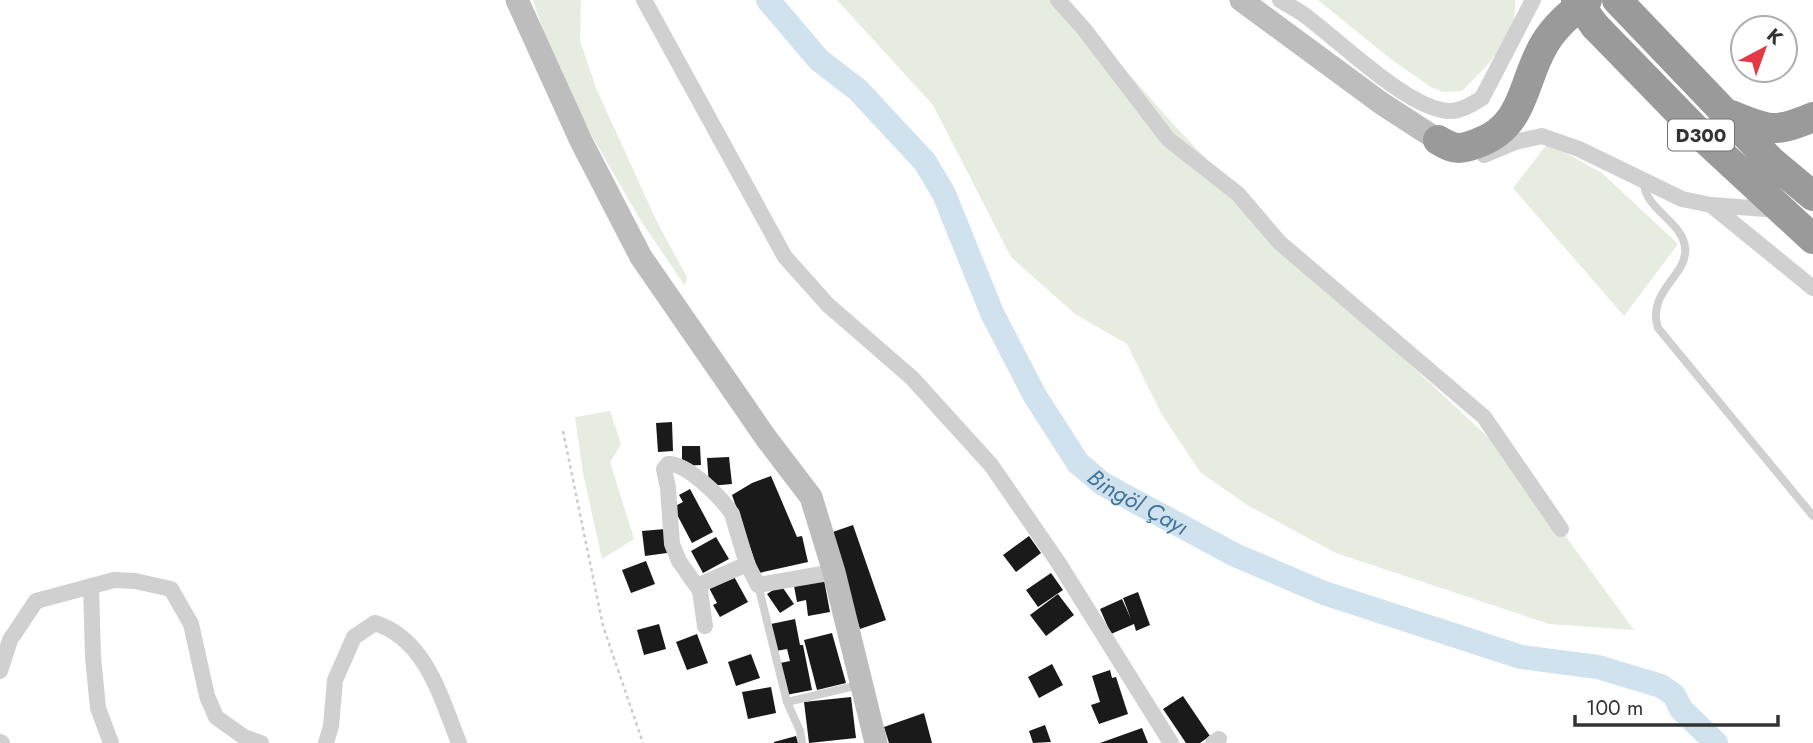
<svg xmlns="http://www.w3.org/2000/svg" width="1813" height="743" viewBox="0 0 1813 743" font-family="Jost,sans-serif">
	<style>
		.green { fill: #e6ecdf }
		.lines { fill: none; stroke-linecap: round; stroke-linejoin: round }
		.river { stroke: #cfe2ee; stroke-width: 24 }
		.building { fill: #1a1a1a }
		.path { stroke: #cdcdcd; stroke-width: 2.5; stroke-dasharray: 3.5 3.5; stroke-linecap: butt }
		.lane { stroke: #d0d0d0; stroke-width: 8 }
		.street { stroke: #d0d0d0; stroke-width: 16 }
		.secondary { stroke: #bdbdbd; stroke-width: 23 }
		.highway { stroke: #9a9a9a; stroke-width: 30 }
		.highway-bridge { stroke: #9a9a9a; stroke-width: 30 }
		.labels { text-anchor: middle; stroke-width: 7; stroke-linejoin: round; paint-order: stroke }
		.shield { fill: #fff; stroke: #707070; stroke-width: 2 }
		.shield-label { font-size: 19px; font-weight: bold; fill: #333 }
		.water-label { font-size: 23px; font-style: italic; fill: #3f7597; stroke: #fff }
	</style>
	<rect width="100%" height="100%" fill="#fff"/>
	<path class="green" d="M533 0H581L580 41 596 88 658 224 687 277 685 286 641 221 588 129 552 58Z
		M837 0H1064L1173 124 1295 252 1359 317 1505 453 1634 630 1549 624 1336 553 1247 505 1200 472 1161 413 1127 344 1075 314 1011 257 933 105Z
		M1318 0H1515C1518 37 1487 66 1462 91L1443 92 1431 87 1392 60Z
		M1548 143 1602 173 1678 244 1624 316 1513 188Z
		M610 411 621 444 610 462 634 539 602 559 583 473 575 417Z"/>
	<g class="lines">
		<path class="river" id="s1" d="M768 0 819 60 858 90 925 162 944 194 992 313 1035 396 1078 463 1103 484 1235 555 1324 593 1521 657 1598 667 1661 686 1674 695 1681 709 1716 743"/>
	</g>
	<path class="building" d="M672 422 673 451 658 452 656 423Z
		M682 446H700L701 465 682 466Z
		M729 457 732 484 709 486 707 458Z
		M771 476 797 537 802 536 808 562 759 573 732 495 752 483Z
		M690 489 713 532 692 543 673 507 683 502 679 495Z
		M853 525 886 620 860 629 827 534Z
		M665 529 667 553 645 556 642 531Z
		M1029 536 1041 553 1016 572 1003 555Z
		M716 537 729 559 703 573 691 551Z
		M646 561 655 584 631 593 622 570Z
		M732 573 748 602 720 617 713 605 717 603 708 586Z
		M1051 573 1063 590 1038 607 1026 590Z
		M824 580 830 612 808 616 806 600 797 602 794 586Z
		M781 585 794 604 780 613 767 594Z
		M1138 592 1150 625 1136 631 1134 624 1111 634 1100 609 1122 599 1131 619 1123 598Z
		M1058 594 1074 615 1046 636 1030 615Z
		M795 619 800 645H803L812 690 786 695 780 663 790 661 787 649 776 651 771 624Z
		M659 624 666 649 644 655 637 630Z
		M832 633 846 683 817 690 804 640Z
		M697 634 708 663 687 670 676 642Z
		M751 654 760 678 736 686 728 662Z
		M1052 664 1063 685 1039 698 1028 677Z
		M1110 670 1112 678 1116 677 1128 714 1099 724 1091 705 1100 702 1092 676Z
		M771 687 776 713 748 719 742 692Z
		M1183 696 1210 736 1200 743H1186L1163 709Z
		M851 697 856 738 809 743 804 702Z
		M924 713 932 743H889L884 727Z
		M1045 725 1051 742 1033 743 1029 731Z
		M1142 728 1148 743H1100Z
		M796 736 798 743H774V742Z"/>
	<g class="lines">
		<path class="path" d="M563 431 603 626 643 743"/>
		<path class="lane" d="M1644 182C1644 209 1682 221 1685 247 1689 275 1646 291 1658 328L1813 516
			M758 585 787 702 800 731 802 743
			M787 702 859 685"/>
		<path class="street" d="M644 0 785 257 828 305 912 378 991 465 1058 562 1171 743
			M1058 0 1084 29 1168 139 1238 194 1279 242 1484 417 1561 529
			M1280 0C1288 5 1296 9 1303 14 1337 38 1411 113 1452 111 1463 110 1473 104 1482 98L1533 0
			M1484 155 1515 142 1542 136 1579 149 1682 199 1711 205 1780 210
			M1711 205 1813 288
			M91 586 93 657 98 708 111 743
			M697 586 747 564
			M705 626 700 591 679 561 672 544 668 488 664 469 668 464C687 463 722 498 732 514L747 564 758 585 834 572
			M0 671 10 640 36 601 114 580 135 581 171 589 191 624 207 696 216 717 244 737 261 743
			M0 742 2 743
			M326 743 331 726 335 680 354 637 375 623C426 639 441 698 459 743
			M1213 743 1219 739"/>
		<path class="secondary" d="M517 0 581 141 641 257 766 438 811 497 834 572 876 743
			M1241 0 1381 103 1438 140"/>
		<path class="highway" d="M1617 0 1771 161 1813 196
			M1595 26 1707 141 1813 239
			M1731 115C1769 130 1773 134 1813 117
			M1438 140C1454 150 1460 150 1478 143 1526 126 1522 80 1545 43 1556 25 1571 13 1587 0"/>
		<path class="highway-bridge" d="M1576 0 1595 26"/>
	</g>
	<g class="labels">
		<rect class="shield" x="1668" y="119.5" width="66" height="31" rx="5"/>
		<g class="shield-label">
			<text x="1701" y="142">D300</text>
		</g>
		<g class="water-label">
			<text dy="8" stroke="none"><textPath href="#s1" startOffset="637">Bingöl Çayı</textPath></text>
		</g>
	</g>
	<g transform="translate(1764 49) rotate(41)"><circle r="33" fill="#ffffff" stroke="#adadad" stroke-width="2"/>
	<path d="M0-5L12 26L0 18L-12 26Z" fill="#e63946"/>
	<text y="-10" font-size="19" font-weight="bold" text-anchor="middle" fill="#333333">K</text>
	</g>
	<path d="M1575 715v10h203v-10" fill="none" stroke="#333333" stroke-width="3.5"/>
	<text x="1586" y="715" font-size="21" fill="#333333" stroke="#ffffff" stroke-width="5" paint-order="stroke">100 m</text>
</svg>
